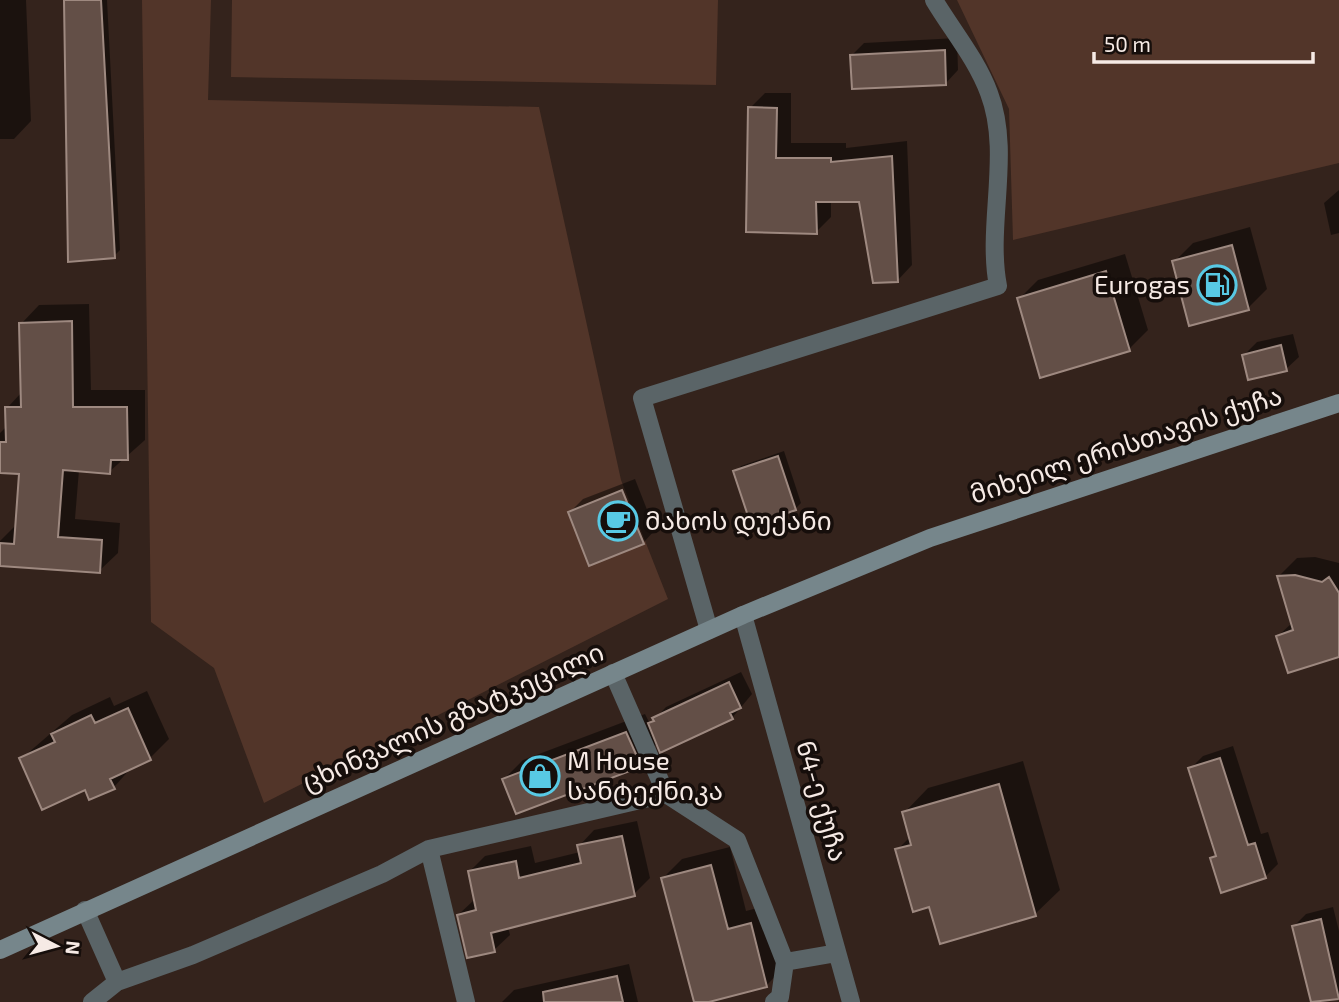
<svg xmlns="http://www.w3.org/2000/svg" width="1339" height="1002" viewBox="0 0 1339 1002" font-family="'Exo 2','Noto Sans Georgian',sans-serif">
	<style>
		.green { fill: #523529 }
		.shadow { fill: #0007 }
		.building { fill: #634f47; stroke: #9e8980; stroke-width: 2 }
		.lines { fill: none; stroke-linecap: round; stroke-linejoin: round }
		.street { stroke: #5a6467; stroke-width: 18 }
		.secondary { stroke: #76868b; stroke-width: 18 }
		.labels { text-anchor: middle; stroke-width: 7; stroke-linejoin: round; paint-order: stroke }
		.poi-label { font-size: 26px; fill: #f6eae5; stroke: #160e0b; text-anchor: start }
		.street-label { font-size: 26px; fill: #f6eae5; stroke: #160e0b }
	</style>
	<rect width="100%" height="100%" fill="#34231c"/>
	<path class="green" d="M142 0H211L208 100 539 107 621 480 668 599 264 803 214 668 151 622Z
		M232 0H718L716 85 231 77Z
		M957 0H1339V163L1013 240 1009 109Z"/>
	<path class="shadow" d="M0 0H26L31 121 14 139H0Z
		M65 0H107L120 250 114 256Z
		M957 38 958 70 946 83 852 55 864 43Z
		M765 93H791V143H846V148L907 141 912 265 897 281 861 200H831V217L816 232 748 231 750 108Z
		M1339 190V233L1331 235 1324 203Z
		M1250 227 1267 289 1248 308 1174 262 1193 243Z
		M1125 254 1148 330 1129 349 1019 299 1038 280Z
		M89 304 91 390H145V440L109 472 79 470 75 519 120 523 118 553 99 571 0 564V541L16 525 21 472 0 471V433L7 426V408L22 392 21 324 39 305Z
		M1293 334 1299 357 1286 369 1244 355 1257 342Z
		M784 451 801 503 795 509 735 472 741 466Z
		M635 479 655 530 643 543 570 512 583 499Z
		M1315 557 1339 563V655L1278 636 1293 622 1279 576 1297 558Z
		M741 672 752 694 732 718 658 742 637 766 504 779 523 760 645 714 650 724 666 707Z
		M147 691 169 739 150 758 132 767 114 787 86 788 21 759 72 715 110 697 114 706Z
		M1233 746 1261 834 1268 832 1278 864 1265 877 1212 859 1217 853 1190 769 1203 756Z
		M1023 761 1060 890 1035 914 930 905 897 850 911 836 904 813 928 788Z
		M637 821 650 878 634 894 508 927 510 935 494 950 458 915 474 900 469 872 485 856 531 846 535 863 580 852 579 846 594 830Z
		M730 847 746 911 769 905 785 966 767 985 696 1002 663 878 682 859Z
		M1333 907 1339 931V997L1313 1002 1294 926 1306 914Z
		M629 964 638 1002H502L514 990Z"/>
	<path class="building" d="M64 0H101L115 258 68 262Z
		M945 50 946 85 852 89 850 55Z
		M748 107 777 108 776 158H831V162L892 156 898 282 873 283 859 202H816L817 234 746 232Z
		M1232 245 1249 310 1189 326 1172 261Z
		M1106 271 1130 351 1040 378 1017 298Z
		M72 321 73 407H127L128 460H111L110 474 63 470 58 537 102 540 100 573 0 566V543L14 544 19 474 0 473V442H6L5 407H21L19 323Z
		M1281 345 1287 371 1248 380 1242 355Z
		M778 456 796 510 751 525 733 471Z
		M622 490 644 544 589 566 568 512Z
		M1295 575 1322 582 1329 577 1339 593V657L1288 673 1276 636 1293 630 1277 576Z
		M729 682 741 708 730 713 733 719 660 753 648 723 654 721 652 718Z
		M128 708 151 760 110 779 115 789 89 800 85 790 42 810 19 758 55 742 51 734 91 715 95 723Z
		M626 732 640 763 637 764 638 768 516 814 502 779Z
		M1220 758 1248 845 1255 843 1266 878 1221 893 1210 858 1216 856 1188 768Z
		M999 784 1036 916 940 944 929 907 913 912 895 849 911 845 902 812Z
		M622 836 635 896 491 933 495 952 467 958 457 915 476 910 468 871 516 861 519 878 581 863 577 845Z
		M711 865 728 929 751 923 767 987 709 1002H694L661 878Z
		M1321 919 1339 999 1311 1002 1292 926Z
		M617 976 623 1002H544L543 992Z"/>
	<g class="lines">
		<path class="street" d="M743 615 851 1002
			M709 630 642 398 998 286C986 224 1012 153 989 93 977 60 952 30 934 0
			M613 673 666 794
			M666 794 737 840 785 962 780 997 774 1002
			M429 849 466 1002
			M85 910 117 982
			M785 962 837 953
			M92 1002 117 982 193 955 382 874 429 849 666 794"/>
		<path class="secondary" d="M0 950 743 615 930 538 1339 403"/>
	</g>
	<defs>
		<g id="fuel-ring" transform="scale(2.0125)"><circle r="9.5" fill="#160e0b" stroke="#58c9e4" stroke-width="1.5"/><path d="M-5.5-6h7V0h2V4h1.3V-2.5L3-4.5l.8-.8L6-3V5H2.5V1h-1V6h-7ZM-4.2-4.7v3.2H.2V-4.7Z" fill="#58c9e4"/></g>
		<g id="cafe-ring" transform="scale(2.0125)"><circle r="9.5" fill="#160e0b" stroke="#58c9e4" stroke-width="1.5"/><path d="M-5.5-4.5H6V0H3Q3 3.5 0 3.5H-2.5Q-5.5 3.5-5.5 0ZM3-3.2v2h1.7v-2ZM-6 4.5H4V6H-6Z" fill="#58c9e4"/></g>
		<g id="shop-ring" transform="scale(2.0125)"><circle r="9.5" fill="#160e0b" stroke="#58c9e4" stroke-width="1.5"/><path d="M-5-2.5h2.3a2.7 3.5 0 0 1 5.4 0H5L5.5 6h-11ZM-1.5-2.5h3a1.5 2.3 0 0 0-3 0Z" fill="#58c9e4"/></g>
	</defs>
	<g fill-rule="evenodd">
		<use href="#fuel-ring" x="1217" y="285"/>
		<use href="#cafe-ring" x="618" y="521"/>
		<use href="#shop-ring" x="540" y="776"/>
	</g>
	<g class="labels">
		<g class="poi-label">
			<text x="1190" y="294" text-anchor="end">Eurogas</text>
			<text x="645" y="530">მახოს დუქანი</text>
			<text x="567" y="770">M House<tspan x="567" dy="30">სანტექნიკა</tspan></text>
		</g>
		<g class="street-label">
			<text transform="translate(1126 445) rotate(-18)" y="9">მიხეილ ერისთავის ქუჩა</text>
			<text transform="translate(453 717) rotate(-24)" y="9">ცხინვალის გზატკეცილი</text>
			<text transform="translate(822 801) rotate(74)" y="9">64-ე ქუჩა</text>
		</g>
	</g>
	<g transform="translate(56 946) rotate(96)" stroke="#160e0b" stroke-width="5" paint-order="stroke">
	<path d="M0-5L12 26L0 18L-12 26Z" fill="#f6eae5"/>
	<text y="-10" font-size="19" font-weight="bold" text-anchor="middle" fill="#f6eae5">N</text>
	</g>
	<path d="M1094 52v10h219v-10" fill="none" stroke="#f6eae5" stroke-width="3.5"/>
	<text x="1104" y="52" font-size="21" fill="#f6eae5" stroke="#160e0b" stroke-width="5" paint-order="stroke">50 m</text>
</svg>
